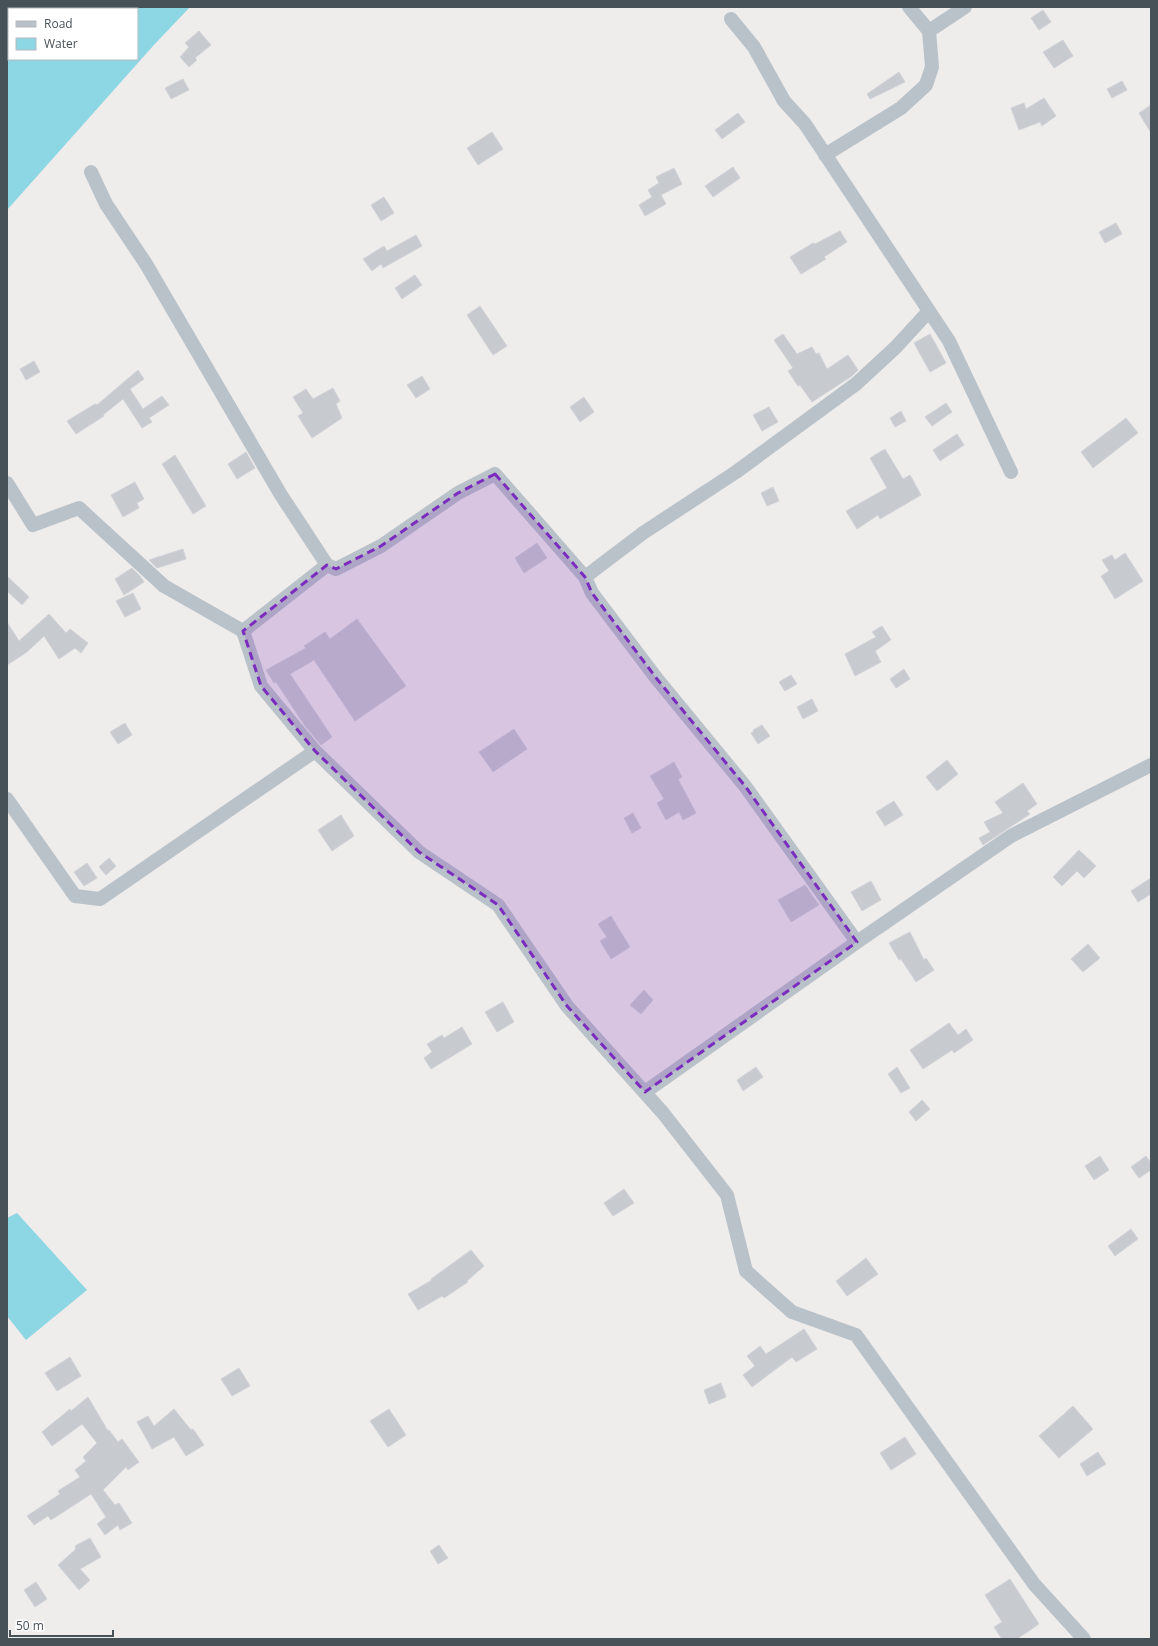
<svg xmlns="http://www.w3.org/2000/svg" width="1158" height="1646" viewBox="0 0 1158 1646" font-family="'Open Sans',sans-serif">
	<style>
		.water { fill: #8dd7e5 }
		.building { fill: #c7cacf; stroke: #d1d3d8 }
		.lines { fill: none; stroke-linecap: round; stroke-linejoin: round }
		.minor { stroke: #b9c2c8; stroke-width: 14 }
		.marked { fill: #7b2cbf; fill-opacity: 0.2; stroke: #7b2cbf; stroke-width: 3; stroke-dasharray: 8 5; stroke-linejoin: round }
	</style>
	<rect width="100%" height="100%" fill="#efecec"/>
	<path class="water" d="M48 7H190L153 46 7 210V56L9 53V59H137V9H46Z
		M17 1213 87 1290 26 1340 7 1316V1218Z"/>
	<path class="building" d="M1043 10 1051 22 1039 30 1031 18Z
		M199 31 211 45 195 58 197 60 189 67 180 57 189 47 185 43Z
		M1063 40 1073 56 1054 68 1043 52Z
		M899 72 905 82 870 99 867 94Z
		M183 79 189 90 171 99 165 88Z
		M1122 81 1127 90 1112 98 1107 89Z
		M1044 98 1056 116 1042 126 1040 122 1019 130 1011 108 1024 103 1026 109Z
		M1151 105V133L1139 113Z
		M738 113 745 122 722 139 715 130Z
		M492 132 503 149 478 165 467 148Z
		M733 167 740 178 713 197 705 186Z
		M674 168 682 184 661 195 666 204 645 216 639 205 652 197 648 190 659 183 656 177Z
		M384 197 394 213 381 221 371 205Z
		M1116 223 1122 234 1105 243 1099 232Z
		M840 231 847 242 824 257 826 259 801 274 790 257 813 243 815 244Z
		M416 235 422 246 383 268 381 264 372 271 363 259 384 246 387 251Z
		M415 275 422 285 402 299 395 288Z
		M480 306 507 346 493 355 467 315Z
		M783 334 797 354 812 347 816 354 819 353 827 369 848 355 858 370 852 376 812 402 800 385 798 386 788 371 793 368 774 340Z
		M930 334 946 363 930 372 914 343Z
		M34 361 40 372 26 380 20 369Z
		M138 370 144 379 130 389 143 409 162 396 169 405 149 418 152 422 142 428 123 399 103 415 104 416 76 434 67 421 95 404 97 405Z
		M422 376 430 389 416 398 407 385Z
		M333 388 340 401 336 404 342 418 312 438 298 416 303 413 293 397 306 389 313 399Z
		M584 397 594 412 580 422 570 407Z
		M946 403 952 412 932 426 925 417Z
		M769 407 778 422 762 431 753 415Z
		M901 411 906 421 895 427 890 418Z
		M1126 418 1138 433 1093 468 1081 452Z
		M957 434 964 445 940 461 933 450Z
		M885 449 903 479 910 475 921 495 880 519 878 515 857 529 846 511 887 488 870 458Z
		M246 452 255 468 237 479 228 464Z
		M175 455 206 506 193 514 162 464Z
		M135 482 144 499 137 503 139 508 123 517 111 495Z
		M773 487 779 501 767 506 761 493Z
		M537 543 547 558 524 573 515 558Z
		M183 549 186 559 157 568 149 560Z
		M1125 553 1143 581 1115 599 1101 576 1109 571 1102 560 1112 555 1115 560Z
		M132 568 140 576 144 582 124 595 115 579Z
		M7 576 29 597 22 605 7 591Z
		M133 593 141 609 125 617 116 601Z
		M49 614 66 633 70 629 88 643 81 653 75 648 59 659 44 636 27 652 7 665V622L19 641Z
		M357 619 406 686 355 721 314 660 290 674 332 737 321 745 305 726 276 682 274 683 266 670 306 648 304 646 325 632 330 639Z
		M882 626 891 640 875 651 881 662 855 676 845 654 876 637 872 632Z
		M904 669 910 679 896 688 890 679Z
		M791 675 797 684 785 691 779 682Z
		M812 699 818 711 803 719 797 707Z
		M125 723 132 735 118 744 110 732Z
		M762 725 770 736 758 744 751 733 754 731 753 730Z
		M514 729 527 749 493 772 479 752Z
		M947 760 958 774 937 791 926 777Z
		M674 762 682 777 678 779 696 813 683 820 679 812 666 820 657 803 664 799 650 776Z
		M1023 783 1037 804 1027 811 1030 814 983 845 979 838 990 832 984 822 1003 813 995 802Z
		M894 801 903 815 885 826 876 812Z
		M633 813 641 828 632 833 624 818Z
		M341 815 354 836 332 851 318 830Z
		M1079 850 1096 866 1084 878 1077 871 1062 886 1053 877Z
		M109 858 116 866 106 875 99 867Z
		M87 863 97 878 84 886 74 872Z
		M1151 878V894L1138 902 1131 891Z
		M871 881 881 900 862 911 851 892Z
		M805 885 819 905 791 922 778 900Z
		M611 916 630 947 611 959 600 941 607 937 598 924Z
		M910 932 924 960 926 958 934 970 916 982 901 959 899 960 889 943Z
		M1088 944 1100 958 1083 972 1071 959Z
		M644 990 653 1000 641 1014 630 1005Z
		M503 1002 514 1022 497 1032 485 1012Z
		M949 1023 958 1035 966 1029 973 1040 954 1053 952 1050 923 1069 910 1050Z
		M462 1027 472 1044 431 1069 424 1058 432 1052 427 1044 442 1035 444 1038Z
		M756 1067 763 1077 743 1091 737 1080Z
		M897 1067 910 1088 901 1093 888 1074Z
		M922 1100 930 1109 916 1121 909 1112Z
		M1100 1156 1109 1170 1094 1180 1085 1166Z
		M1146 1156 1151 1163V1170L1139 1178 1131 1167Z
		M624 1189 634 1203 613 1216 604 1203Z
		M1131 1229 1138 1239 1115 1256 1108 1246Z
		M471 1250 484 1266 467 1281 468 1282 444 1298 442 1296 418 1310 408 1294 432 1280 431 1279Z
		M866 1258 878 1274 847 1296 836 1281Z
		M804 1329 817 1349 796 1362 792 1357 752 1387 743 1375 755 1366 747 1356 760 1346 766 1354Z
		M70 1357 81 1376 57 1391 45 1373Z
		M239 1368 250 1386 232 1396 221 1379Z
		M721 1383 726 1397 709 1404 704 1390Z
		M88 1397 108 1431 109 1430 118 1442 122 1439 139 1462 128 1470 126 1467 103 1490 115 1505 119 1503 132 1523 120 1530 118 1525 105 1535 97 1524 106 1517 91 1494 51 1520 48 1516 34 1525 27 1516 60 1494 58 1491 80 1477 75 1470 86 1461 83 1457 97 1443 82 1424 52 1446 42 1432 70 1409 71 1411Z
		M1073 1406 1093 1429 1059 1458 1039 1436Z
		M174 1409 191 1430 193 1429 204 1445 186 1456 174 1437 152 1449 137 1422 148 1416 154 1426Z
		M389 1409 406 1435 388 1447 370 1421Z
		M905 1437 916 1454 891 1470 880 1453Z
		M1098 1452 1106 1464 1087 1476 1080 1464Z
		M90 1538 101 1557 80 1569 90 1580 79 1590 58 1565 76 1549 75 1546Z
		M439 1545 448 1558 438 1564 430 1551Z
		M1010 1579 1039 1624 1017 1639H1002L994 1627 1002 1622 985 1595Z
		M36 1582 47 1599 35 1607 24 1590Z"/>
	<g class="lines">
		<path class="minor" d="M731 19 754 47 784 101 805 124 949 341 1011 472
			M929 31 965 7
			M825 155 901 108 926 85 932 67 929 31 909 7
			M91 172 106 204 146 264 281 495 327 565 336 569 381 546 458 493 495 474 585 577 592 593 657 679 745 786 857 942
			M7 483 33 525 79 508 164 586 243 631 261 686 315 751 419 852 498 905 567 1006 663 1113 727 1195 746 1271 792 1312 856 1335 1034 1584 1084 1639
			M585 577 643 533 736 472 856 384 896 347 929 311
			M243 631 327 565
			M7 799 75 896 100 899 315 751
			M645 1092 857 942 1011 836 1151 765"/>
	</g>
	<path class="marked" d="M495 474 585 577 592 593 657 679 745 786 857 942 645 1092 567 1006 498 905 419 852 315 751 261 686 243 631 327 565 336 569 381 546 458 493Z"/>
	<rect width="1158" height="1646" fill="none" stroke="#465158" stroke-width="16"/>
	<rect x="8" y="8" width="130" height="52" fill="#ffffff" stroke="#b5b9bc"/>
	<rect x="16" y="21" width="20" height="6" fill="#b9c2c8" stroke="#b5b9bc"/>
	<text x="44" y="28" font-size="12" fill="#465158">Road</text>
	<rect x="16" y="38" width="20" height="12" fill="#8dd7e5" stroke="#b5b9bc"/>
	<text x="44" y="48" font-size="12" fill="#465158">Water</text>
	<path d="M10 1630v6h103v-6" fill="none" stroke="#465158" stroke-width="2"/>
	<text x="16" y="1630" font-size="12" fill="#465158" stroke="#ffffff" stroke-width="3" paint-order="stroke">50 m</text>
</svg>
